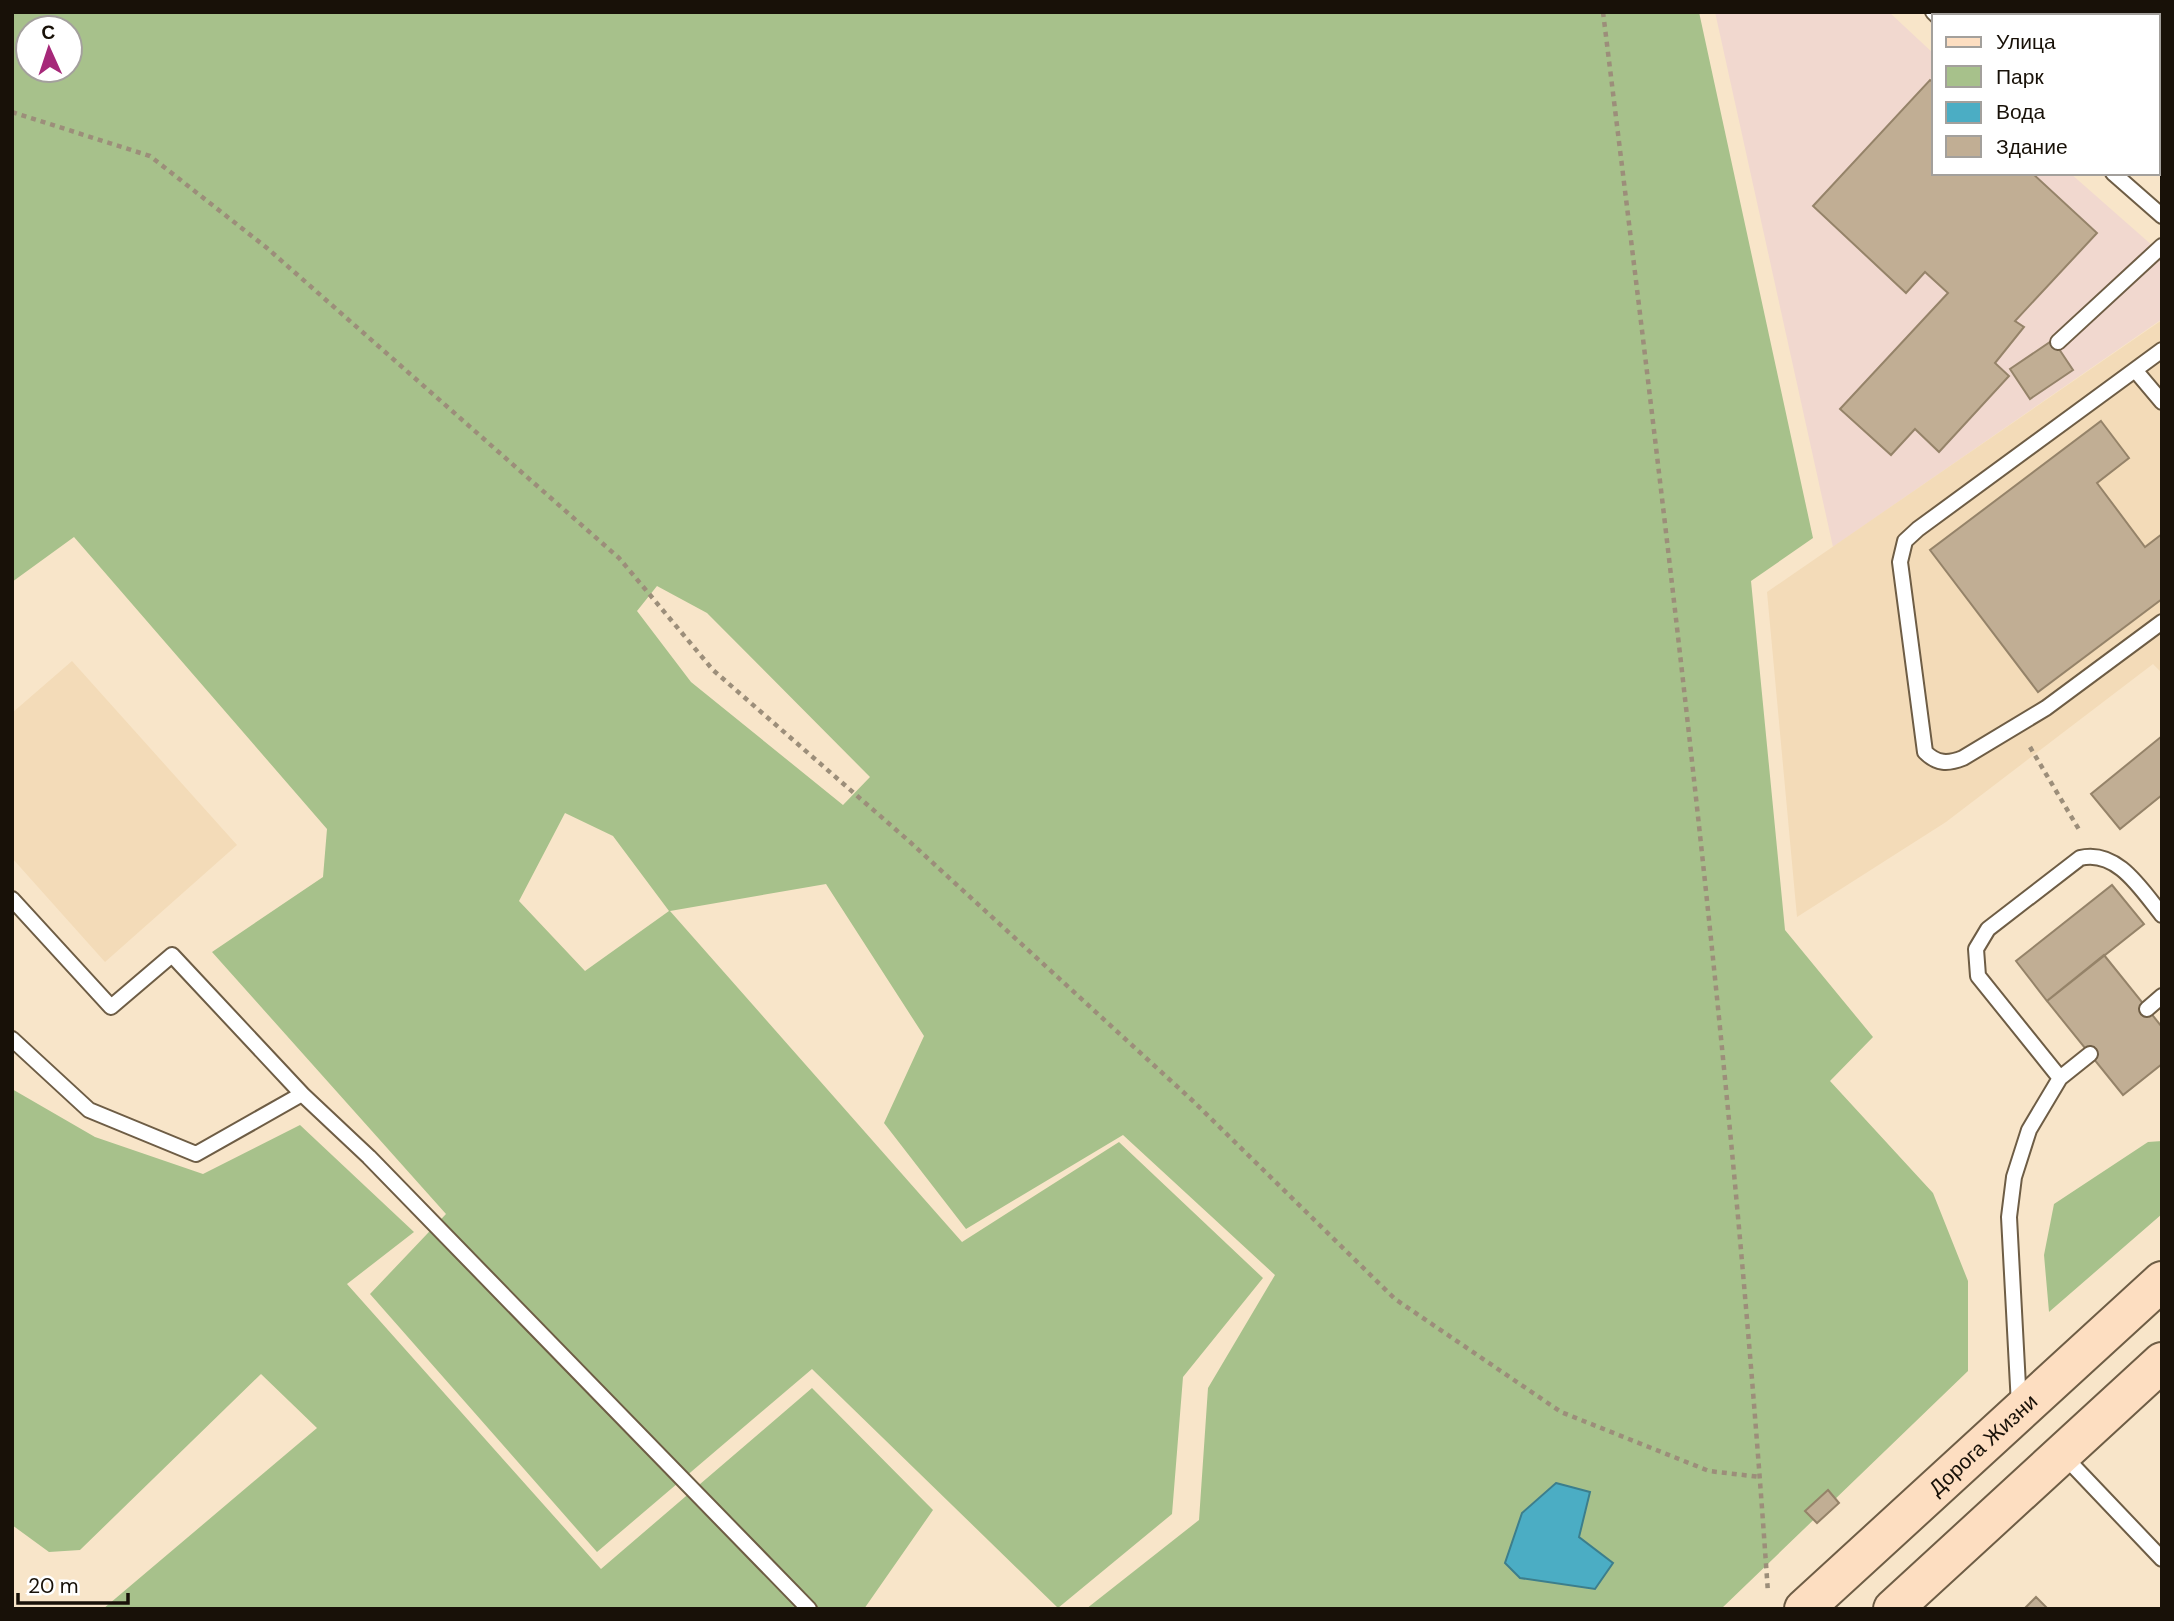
<svg xmlns="http://www.w3.org/2000/svg" width="2174" height="1621" viewBox="0 0 2174 1621" font-family="'DM Sans',sans-serif">
	<style>
		.commercial { fill: #f1d8cf }
		.built { fill: #f3dbb8 }
		.green { fill: #a7c18b; fill-rule: evenodd }
		.water { fill: #4badc4; stroke: #3c7e8c; stroke-width: 2 }
		.building { fill: #c1ae94; stroke: #958369; stroke-width: 2 }
		.lines { fill: none; stroke-linecap: round; stroke-linejoin: round }
		.service-casing { stroke: #6e5d45; stroke-width: 18 }
		.secondary-casing { stroke: #6e5d45; stroke-width: 42 }
		.path { stroke: #9c8e7a; stroke-width: 4.5; stroke-dasharray: 5 5; stroke-linecap: butt }
		.service { stroke: #fff; stroke-width: 14 }
		.secondary { stroke: #fddec1; stroke-width: 38 }
		.labels { text-anchor: middle; stroke-width: 6; stroke-linejoin: round; paint-order: stroke }
		.street-label { font-size: 21px; fill: #181108; stroke: #fff }
	</style>
	<rect width="100%" height="100%" fill="#f8e5c9"/>
	<path class="commercial" d="M1715 12H1889L1934 54V173H2070L2162 254V319L1833 547Z"/>
	<path class="built" d="M2162 320V673L2153 664 1946 822 1797 917 1767 592Z
		M72 661 237 845 105 962 12 858V713Z"/>
	<path class="green" d="M12 12H1699L1813 538 1751 581 1785 930 1873 1037 1830 1081 1933 1193 1968 1281V1371L1721 1609H1086L1199 1520 1208 1388 1275 1275 1123 1135 966 1229 884 1123 924 1036 826 884 670 911 962 1242 1119 1142 1263 1278 1183 1377 1172 1514 1058 1608 812 1369 597 1552 370 1294 446 1214 212 952 323 877 327 829 74 537 12 582ZM28 28H70V70H28ZM657 586 707 613 870 777 843 805 691 682 637 611ZM565 813 613 836 669 911 585 971 519 901Z
		M12 1089 95 1137 203 1174 300 1125 414 1232 347 1284 601 1569 812 1388 933 1510 864 1609H103L317 1428 261 1374 80 1550 49 1552 12 1525Z
		M2162 1141V1214L2049 1312 2044 1255 2054 1204 2148 1142Z"/>
	<path class="water" d="M1556 1483 1590 1492 1579 1537 1613 1563 1595 1589 1520 1578 1505 1563 1522 1513Z"/>
	<path class="building" d="M1930 80 1934 83V173H2032L2097 233 2015 321 2024 327 1995 363 2009 376 1939 452 1915 429 1891 455 1840 409 1948 293 1925 272 1906 293 1813 206Z
		M2053 340 2073 370 2030 399 2010 369Z
		M2101 421 2129 458 2097 483 2145 547 2162 534V599L2038 692 1930 550Z
		M2162 736V795L2120 829 2091 794Z
		M2112 885 2144 924 2047 1001 2016 961Z
		M2104 955 2162 1027V1064L2123 1095 2047 1001Z
		M1828 1490 1839 1503 1817 1523 1805 1511Z
		M2036 1597 2048 1609H2024Z"/>
	<g class="lines">
		<g class="service-casing">
			<path id="service" d="M1933 12 1937 16
				M2139 16 2144 12
				M2113 173 2162 216
				M2058 342 2162 246
				M2162 350 1918 529 1905 541 1900 562 1925 752C1937 764 1948 764 1963 758L2046 708 2162 622
				M2135 370 2162 402
				M12 899 111 1007 172 955 302 1094
				M2147 1009 2162 996
				M12 1039 89 1110 196 1154 302 1094 369 1157 809 1609
				M2060 1078 1978 976 1976 949 1988 929 2080 858C2117 849 2141 889 2162 915
				M2019 1405 2009 1217 2014 1177 2029 1130 2060 1078 2090 1054
				M2064 1456 2162 1559"/>
		</g>
		<g class="secondary-casing">
			<g id="secondary">
				<path id="s1" d="M1804 1609 2162 1281"/>
				<path d="M1893 1609 2162 1362"/>
			</g>
		</g>
		<path class="path" d="M1603 12C1668 538 1732 1064 1768 1593
			M12 112 150 156 267 248 619 558 713 670 910 842 1193 1101 1395 1299 1561 1412 1709 1471 1760 1477
			M2030 747 2081 833"/>
		<use href="#service" class="service"/>
		<use href="#secondary" class="secondary"/>
	</g>
	<g class="labels">
		<g class="street-label">
			<text dy="7" stroke="none"><textPath href="#s1" startOffset="243">Дорога Жизни</textPath></text>
		</g>
	</g>
	<rect width="2174" height="1621" fill="none" stroke="#181108" stroke-width="28"/>
	<rect x="1932" y="14" width="228" height="161" fill="#ffffff" stroke="#a3a09c" stroke-width="2"/>
	<rect x="1946" y="37" width="35" height="10" fill="#fddec1" stroke="#a3a09c" stroke-width="2"/>
	<text x="1996" y="49" font-size="21" fill="#181108">Улица</text>
	<rect x="1946" y="66" width="35" height="21" fill="#a7c18b" stroke="#a3a09c" stroke-width="2"/>
	<text x="1996" y="84" font-size="21" fill="#181108">Парк</text>
	<rect x="1946" y="102" width="35" height="21" fill="#4badc4" stroke="#a3a09c" stroke-width="2"/>
	<text x="1996" y="119" font-size="21" fill="#181108">Вода</text>
	<rect x="1946" y="136" width="35" height="21" fill="#c1ae94" stroke="#a3a09c" stroke-width="2"/>
	<text x="1996" y="154" font-size="21" fill="#181108">Здание</text>
	<g transform="translate(49 49) rotate(357)"><circle r="33" fill="#ffffff" stroke="#a3a09c" stroke-width="2"/>
	<path d="M0-5L12 26L0 18L-12 26Z" fill="#a62879"/>
	<text y="-10" font-size="19" font-weight="bold" text-anchor="middle" fill="#181108">С</text>
	</g>
	<path d="M18 1593v10h110v-10" fill="none" stroke="#181108" stroke-width="3.5"/>
	<text x="28" y="1593" font-size="21" fill="#181108" stroke="#ffffff" stroke-width="5" paint-order="stroke">20 m</text>
</svg>
